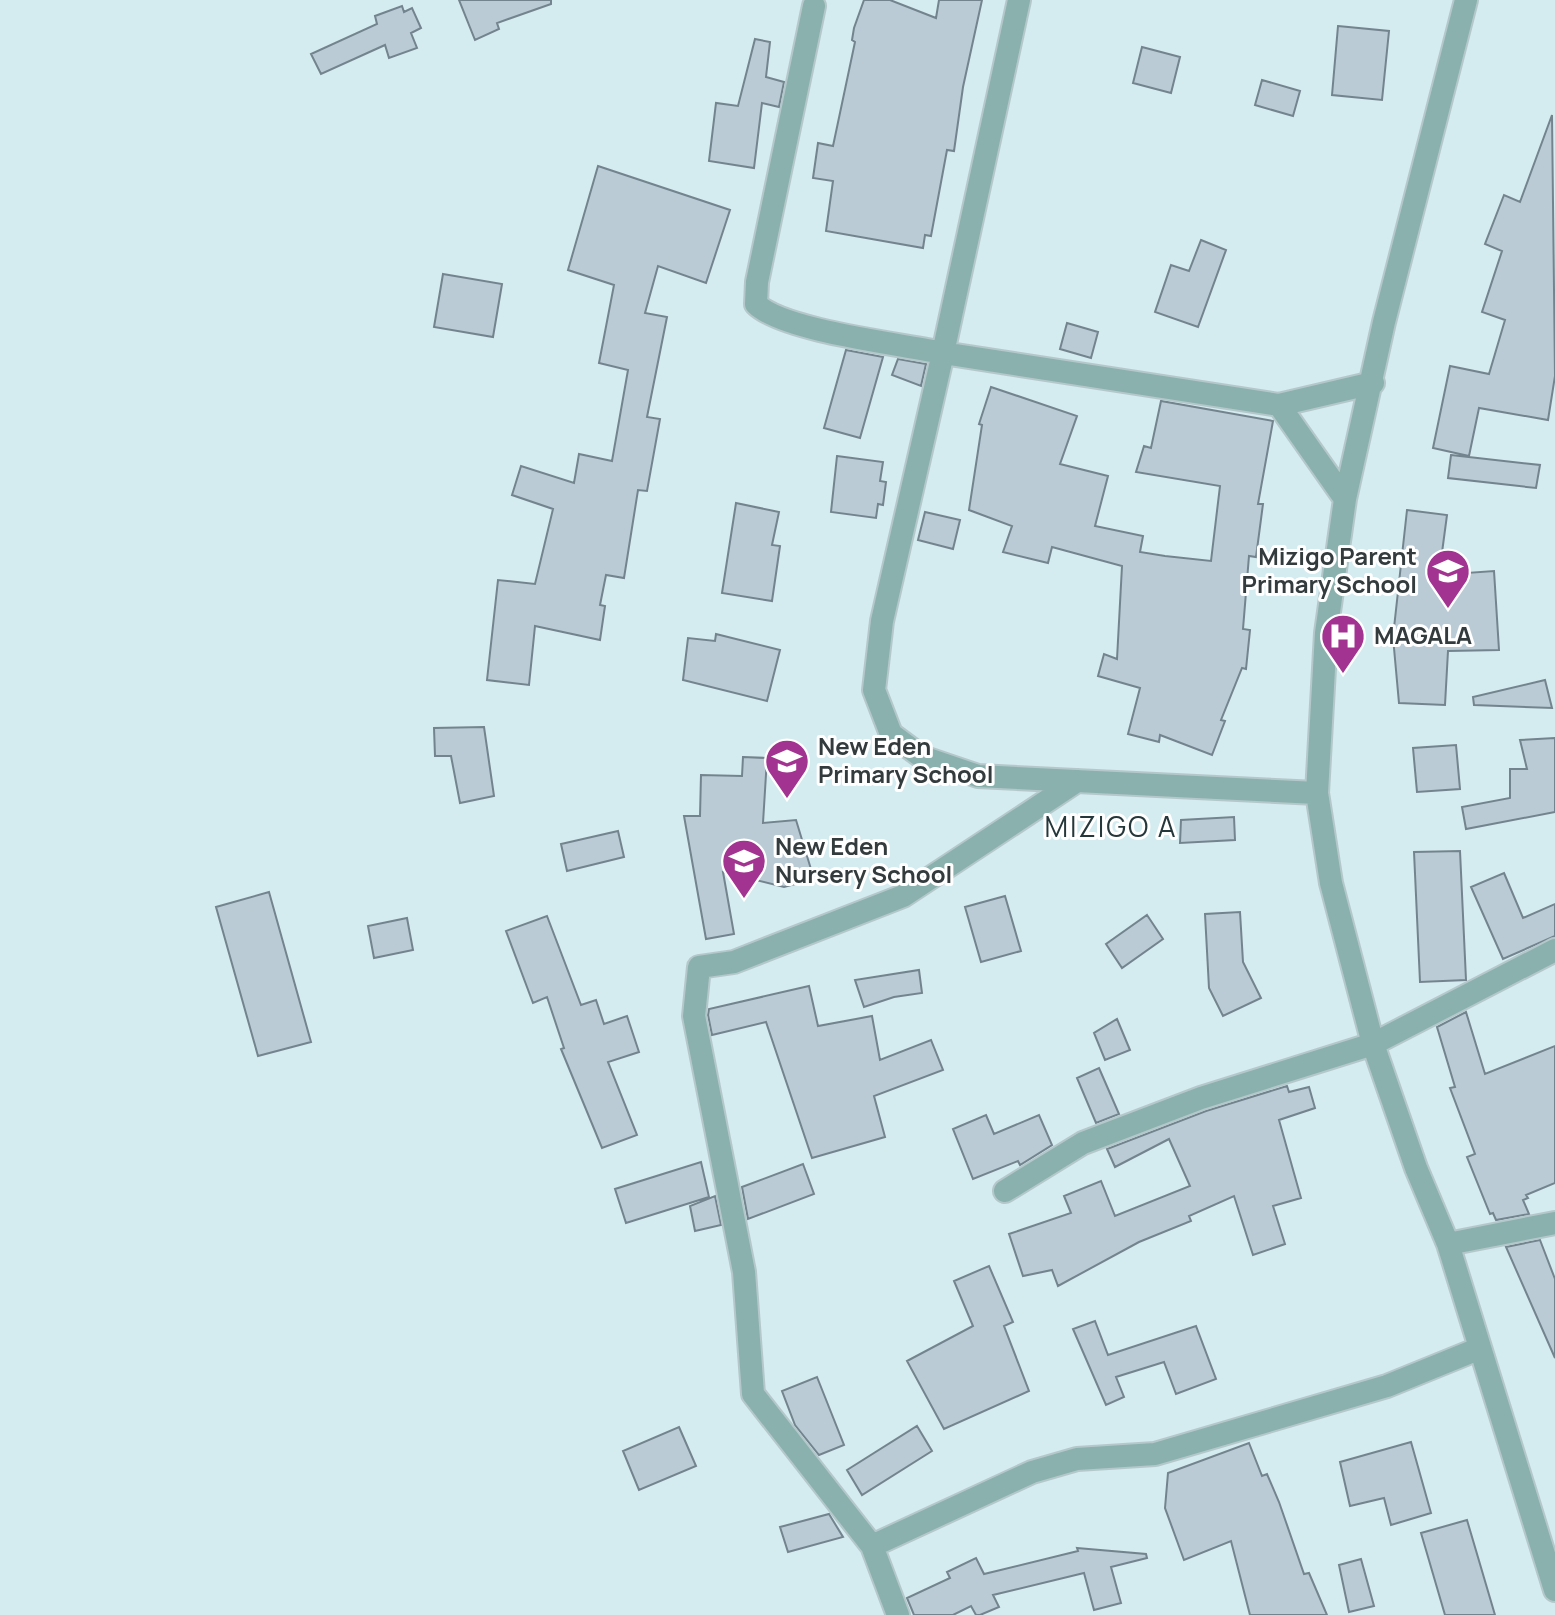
<svg xmlns="http://www.w3.org/2000/svg" width="1555" height="1615" viewBox="0 0 1555 1615" font-family="Manrope,sans-serif">
	<style>
		.building { fill: #bacbd6; stroke: #74848e; stroke-width: 2 }
		.lines { fill: none; stroke-linecap: round; stroke-linejoin: round }
		.minor-casing { stroke: #b4c8cb; stroke-width: 26 }
		.minor { stroke: #8ab1ad; stroke-width: 22 }
		.labels { text-anchor: middle; stroke-width: 6; stroke-linejoin: round; paint-order: stroke }
		.poi-label { font-size: 24px; font-weight: bold; fill: #333b3d; stroke: #fff; text-anchor: start }
		.quarter-label { font-size: 28px; letter-spacing: 2px; fill: #25373b; stroke: #fff }
	</style>
	<rect width="100%" height="100%" fill="#d4ebef"/>
	<path class="building" d="M459 0H551V4L497 23 499 29 475 40Z
		M864 0H890L936 18 939 0H982L963 87 954 151 947 150 931 236 925 235 923 248 826 231 833 181 813 178 818 143 833 146 855 42 852 40 854 28Z
		M402 6 404 12 412 8 421 28 411 33 417 48 389 58 385 45 321 74 311 54 377 24 375 16Z
		M1338 26 1389 31 1382 100 1332 95Z
		M755 39 770 42 766 77 784 82 779 107 762 103 754 168 709 161 716 103 738 106Z
		M1142 47 1180 57 1171 93 1133 83Z
		M1262 80 1300 91 1293 116 1255 105Z
		M1552 115 1555 376 1548 420 1479 408 1469 456 1433 448 1450 366 1489 374 1505 320 1482 312 1502 251 1485 244 1504 195 1520 202Z
		M598 166 730 210 706 283 658 266 645 313 667 317 647 417 660 419 647 491 638 490 624 578 606 575 600 605 605 606 600 640 535 626 529 685 487 680 498 580 535 584 553 509 512 495 521 466 574 483 579 454 612 461 628 370 599 363 614 285 568 270Z
		M1201 240 1226 250 1198 327 1155 312 1171 265 1189 271Z
		M443 274 502 284 493 337 434 327Z
		M1067 323 1098 332 1091 358 1060 349Z
		M846 350 883 357 860 438 824 428Z
		M898 359 926 364 921 386 892 375Z
		M991 387 1077 416 1060 464 1108 476 1095 526 1143 536 1140 552 1165 556 1211 561 1220 486 1136 472 1144 446 1151 448 1161 401 1273 421 1258 504H1263L1256 557 1249 556 1243 629 1250 630 1246 669 1242 668 1221 720 1225 721 1212 755 1160 735 1159 742 1128 734 1140 688 1098 676 1104 654 1117 659 1122 566 1052 547 1048 563 1003 552 1012 526 969 510 982 425 979 424Z
		M1451 455 1540 465 1536 488 1448 478Z
		M837 456 883 462 880 481 886 482 883 505 878 504 876 518 831 512Z
		M736 503 779 512 772 545 780 546 772 601 722 593Z
		M1407 510 1447 515 1439 575 1494 571 1499 650 1448 651 1445 705 1399 703 1393 637Z
		M925 512 960 520 953 549 918 540Z
		M716 634 780 650 767 701 683 680 688 638 715 641Z
		M1545 680 1552 708 1474 705 1473 697Z
		M484 727 494 796 460 803 451 756H435L434 728Z
		M1555 738V812L1466 829 1462 807 1510 798V769H1527L1520 740Z
		M1456 745 1460 789 1417 792 1413 748Z
		M743 757 767 758 763 823 796 820 814 879 784 887 723 872 734 934 706 939 684 816H700L701 775 742 776Z
		M1234 817 1235 840 1180 843 1181 820Z
		M618 831 624 857 567 871 561 844Z
		M1460 851 1466 980 1420 982 1414 852Z
		M1504 873 1523 918 1555 904V936L1503 959 1471 887Z
		M269 892 311 1042 258 1056 216 907Z
		M1005 896 1021 951 981 962 965 907Z
		M1240 912 1243 962 1261 998 1223 1016 1209 988 1205 914Z
		M1147 915 1163 939 1122 968 1106 944Z
		M547 916 581 1005 596 1000 604 1024 627 1016 639 1052 608 1062 637 1135 602 1148 561 1049 564 1048 547 997 533 1003 506 931Z
		M407 918 413 950 374 958 368 926Z
		M919 970 922 993 894 997 864 1007 855 980Z
		M809 986 818 1026 872 1016 880 1060 931 1040 943 1070 874 1096 885 1137 812 1158 766 1022 712 1035 708 1015 709 1009Z
		M1466 1012 1485 1074 1555 1046V1183L1526 1195 1528 1198 1523 1200 1529 1214 1496 1220 1493 1213 1490 1214 1467 1157 1475 1154 1450 1088 1455 1087 1437 1027Z
		M1117 1019 1130 1050 1105 1060 1094 1033Z
		M1099 1068 1119 1114 1096 1123 1077 1078Z
		M1287 1086 1289 1092 1309 1087 1315 1108 1279 1120 1301 1198 1273 1206 1285 1244 1253 1255 1234 1196 1189 1216 1191 1221 1139 1242 1058 1286 1052 1270 1023 1276 1009 1234 1071 1213 1064 1196 1101 1181 1115 1216 1190 1186 1169 1139 1115 1167 1107 1149 1206 1111Z
		M986 1115 994 1134 1039 1115 1052 1145 1020 1165 1018 1161 973 1179 953 1129Z
		M701 1162 709 1197 626 1223 615 1189Z
		M803 1164 814 1194 748 1219 742 1187Z
		M715 1196 721 1225 695 1231 690 1206Z
		M1540 1240 1555 1279V1358L1506 1247Z
		M989 1266 1013 1322 1004 1326 1029 1391 944 1429 907 1361 973 1326 954 1281Z
		M1095 1321 1108 1355 1196 1326 1216 1379 1176 1394 1164 1362 1116 1377 1124 1397 1106 1405 1073 1329Z
		M817 1377 844 1445 819 1455 795 1425 782 1391Z
		M917 1426 932 1451 862 1495 847 1470Z
		M679 1427 696 1466 639 1490 623 1451Z
		M1411 1442 1431 1513 1391 1525 1384 1498 1350 1506 1340 1462Z
		M1249 1443 1262 1476 1267 1474 1279 1502 1304 1574 1309 1573 1327 1615H1250L1231 1541 1184 1560 1165 1508 1168 1473Z
		M829 1514 843 1537 788 1552 780 1527Z
		M1467 1520 1495 1615H1445L1421 1533Z
		M1077 1548 1146 1554 1147 1558 1111 1567 1121 1603 1094 1610 1084 1573 993 1595 999 1607 980 1615H976L971 1606 953 1615H914L907 1598 950 1578 947 1572 976 1558 984 1574 1078 1551Z
		M1361 1559 1374 1606 1349 1612 1339 1565Z"/>
	<g class="lines">
		<g class="minor-casing">
			<path id="minor" d="M1019 0 943 353 1279 405 1373 383
				M1466 0 1384 322 1345 499 1326 633 1317 793 1331 883 1373 1044 1416 1168 1448 1244 1555 1590
				M814 6 757 282 756 304C783 331 901 344 943 353L882 621 874 690 891 734 922 757 978 776 1317 793
				M1279 405 1345 499
				M1077 781 903 896 734 962 699 967 694 1016 744 1272 753 1394 872 1546 1032 1472 1077 1459 1155 1454 1387 1386 1478 1349
				M1005 1191 1083 1143 1201 1098 1373 1044 1555 950
				M1448 1244 1555 1223
				M872 1546 898 1615"/>
		</g>
		<use href="#minor" class="minor"/>
	</g>
	<defs>
		<g id="school-pin" transform="scale(2.3)"><path d="M0 17L-7.5 6A9.5 9.5 0 1 1 7.5 6Z" fill="#a33390" stroke="#fff"/><path d="M0-5L7-2L0 1L-7-2ZM-4 1L0 2.5L4 1V4Q0 6-4 4Z" fill="#fff"/></g>
		<g id="hospital-pin" transform="scale(2.3)"><path d="M0 17L-7.5 6A9.5 9.5 0 1 1 7.5 6Z" fill="#a33390" stroke="#fff"/><path d="M-5-5h3v3.5h4V-5h3V5h-3V1.5h-4V5h-3Z" fill="#fff"/></g>
	</defs>
	<g fill-rule="evenodd">
		<use href="#school-pin" x="1448" y="571"/>
		<use href="#hospital-pin" x="1343" y="636"/>
		<use href="#school-pin" x="787" y="761"/>
		<use href="#school-pin" x="744" y="861"/>
	</g>
	<g class="labels">
		<g class="poi-label">
			<text x="1417" y="565" text-anchor="end">Mizigo Parent<tspan x="1417" dy="28">Primary School</tspan></text>
			<text x="1374" y="644">MAGALA</text>
			<text x="818" y="755">New Eden<tspan x="818" dy="28">Primary School</tspan></text>
			<text x="775" y="855">New Eden<tspan x="775" dy="28">Nursery School</tspan></text>
		</g>
		<g class="quarter-label">
			<text x="1111" y="837">MIZIGO A</text>
		</g>
	</g>
</svg>
